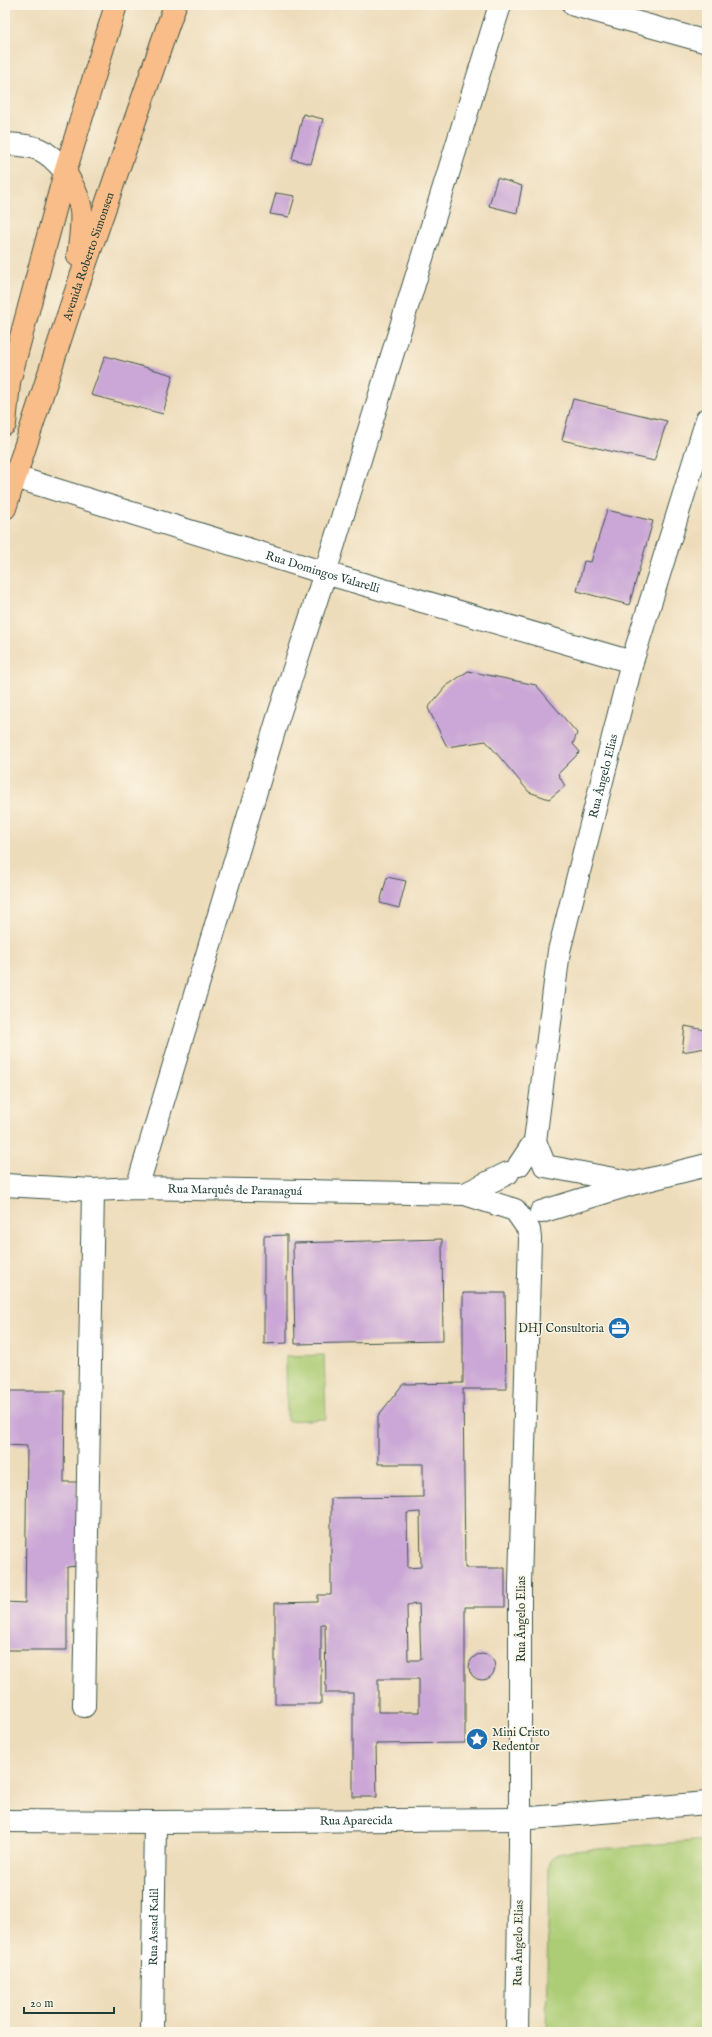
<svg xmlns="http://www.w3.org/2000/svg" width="712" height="2037" viewBox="0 0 712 2037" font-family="'IM FELL English',serif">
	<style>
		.green { fill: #accc74; stroke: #668454 }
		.building { fill: #caa7d6; fill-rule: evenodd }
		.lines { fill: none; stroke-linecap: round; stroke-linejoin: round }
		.minor-casing { stroke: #3e5548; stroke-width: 24 }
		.major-casing { stroke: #3e5548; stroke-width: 24 }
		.minor { stroke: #fff; stroke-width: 22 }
		.major { stroke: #f8bd89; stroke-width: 22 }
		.labels { text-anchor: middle; stroke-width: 3; stroke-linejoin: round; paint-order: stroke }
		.street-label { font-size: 12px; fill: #1f3d34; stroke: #fcf5e5 }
		.poi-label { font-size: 12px; fill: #1f3d34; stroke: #fcf5e5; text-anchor: end }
	</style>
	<rect width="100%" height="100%" fill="#fcf5e5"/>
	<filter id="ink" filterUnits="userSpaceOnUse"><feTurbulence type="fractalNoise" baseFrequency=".025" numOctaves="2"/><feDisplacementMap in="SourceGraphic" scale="8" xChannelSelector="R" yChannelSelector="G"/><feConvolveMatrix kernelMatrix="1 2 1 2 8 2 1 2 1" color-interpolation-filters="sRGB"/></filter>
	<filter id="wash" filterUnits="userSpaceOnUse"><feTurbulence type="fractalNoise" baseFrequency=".012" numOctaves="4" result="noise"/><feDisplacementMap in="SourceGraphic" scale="16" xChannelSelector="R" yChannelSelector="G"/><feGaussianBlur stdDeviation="0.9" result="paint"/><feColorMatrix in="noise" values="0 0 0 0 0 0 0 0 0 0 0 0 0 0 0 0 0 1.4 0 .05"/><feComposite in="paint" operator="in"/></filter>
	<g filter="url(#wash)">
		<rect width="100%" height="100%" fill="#eddcba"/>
		<path class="green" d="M324 1355 326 1419 287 1421 286 1356Z
			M707 1840V2032H546L549 1865 552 1857 562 1852Z"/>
		<g id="blocks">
			<path class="building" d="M303 114 323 119 311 164 292 159Z
				M497 178 522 186 517 213 489 206Z
				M276 193 295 196 289 217 270 214Z
				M105 356 173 375 163 414 91 395Z
				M573 399 667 421 654 461 562 440Z
				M607 510 653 521 629 605 577 591 584 561 591 562Z
				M468 671 536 685 577 733 573 744 580 752 558 774 565 786 549 799 529 792 486 741 447 747 428 708 445 687Z
				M387 877 406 881 399 908 380 903Z
				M685 1026 705 1030 706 1048 682 1052Z
				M287 1235V1343L264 1344V1236Z
				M442 1239 443 1341 295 1344 293 1243Z
				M463 1293H505L506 1389H463L465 1568H505V1607H465V1743L376 1744 377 1797H353V1693H326L325 1624H321V1704H275V1603L318 1602V1595H331V1498L423 1497V1464H378V1416L403 1384 463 1383ZM420 1512 421 1567 408 1568 407 1513ZM419 1604 421 1660H408L407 1605ZM378 1679H419V1712H378Z
				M5 1391H65L64 1482H77L79 1566 67 1567V1650H5V1602L25 1603 27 1446 5 1445Z
				M469 1667a13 13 0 1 1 26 0a13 13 0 1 1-26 0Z"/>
		</g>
	</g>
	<g filter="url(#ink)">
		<use href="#blocks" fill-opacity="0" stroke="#3e5548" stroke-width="1"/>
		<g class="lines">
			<g class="minor-casing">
				<g id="minor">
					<path d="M574 5 707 42"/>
					<path d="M5 144C34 145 47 148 65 172"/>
					<path id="s1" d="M15 477 325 573 632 662"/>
					<path id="s2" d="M535 1141 559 951 632 662 707 419"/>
					<path d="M519 1165 535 1141 545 1166 635 1183 541 1212"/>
					<path d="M508 1173 465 1194 515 1210 529 1230 530 1239 520 1583V1845L517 2032"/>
					<path d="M635 1183 707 1165"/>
					<path id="s3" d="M5 1185 93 1190 137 1188 465 1194"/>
					<path d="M137 1188 277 721 325 573 500 5"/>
					<path d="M84 1706 93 1190"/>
					<path id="s4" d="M5 1821 155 1822 520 1819 707 1803"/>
					<path id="s5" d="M152 2032 155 1822"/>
				</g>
			</g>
			<g class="major-casing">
				<g id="major">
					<path d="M65 172C86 206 83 217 78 256"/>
					<path d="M5 397 65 172 116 5"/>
					<path d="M5 424 9 383"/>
					<path id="s6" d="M5 508 74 297 175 5"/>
				</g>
			</g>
			<use href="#minor" class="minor"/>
			<use href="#major" class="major"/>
		</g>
	</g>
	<defs>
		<g id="office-disc" transform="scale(1.15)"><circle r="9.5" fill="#1f6fb2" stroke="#fcf5e5"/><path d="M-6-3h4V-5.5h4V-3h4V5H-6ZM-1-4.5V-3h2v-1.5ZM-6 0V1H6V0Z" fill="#fff"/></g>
		<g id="sight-disc" transform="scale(1.15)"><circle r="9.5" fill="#1f6fb2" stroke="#fcf5e5"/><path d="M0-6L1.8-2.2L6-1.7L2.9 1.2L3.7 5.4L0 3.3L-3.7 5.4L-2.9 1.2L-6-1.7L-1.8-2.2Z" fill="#fff"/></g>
	</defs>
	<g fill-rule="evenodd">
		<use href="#office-disc" x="619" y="1328"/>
		<use href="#sight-disc" x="477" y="1739"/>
	</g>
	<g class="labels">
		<g class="street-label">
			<text dy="4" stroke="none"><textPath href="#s6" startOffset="265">Avenida Roberto Simonsen</textPath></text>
			<text dy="4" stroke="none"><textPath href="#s1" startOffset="322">Rua Domingos Valarelli</textPath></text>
			<text dy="4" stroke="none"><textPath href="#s2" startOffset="372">Rua Ângelo Elias</textPath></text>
			<text dy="4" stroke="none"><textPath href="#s3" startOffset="230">Rua Marquês de Paranaguá</textPath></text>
			<text transform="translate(521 1619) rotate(-90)" y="4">Rua Ângelo Elias</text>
			<text dy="4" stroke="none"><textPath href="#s4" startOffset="351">Rua Aparecida</textPath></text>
			<text dy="4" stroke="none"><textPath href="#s5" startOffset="105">Rua Assad Kalil</textPath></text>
			<text transform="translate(518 1943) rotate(-89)" y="4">Rua Ângelo Elias</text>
		</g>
		<g class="poi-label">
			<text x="604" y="1332">DHJ Consultoria</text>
			<text x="492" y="1736" text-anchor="start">Mini Cristo<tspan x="492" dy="14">Redentor</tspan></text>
		</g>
	</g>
	<rect width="712" height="2037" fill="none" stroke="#fcf5e5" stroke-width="20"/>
	<path d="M24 2007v6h90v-6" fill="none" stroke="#1f3d34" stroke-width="2"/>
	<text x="30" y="2007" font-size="12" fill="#1f3d34" stroke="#fcf5e5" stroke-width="3" paint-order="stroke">20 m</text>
</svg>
